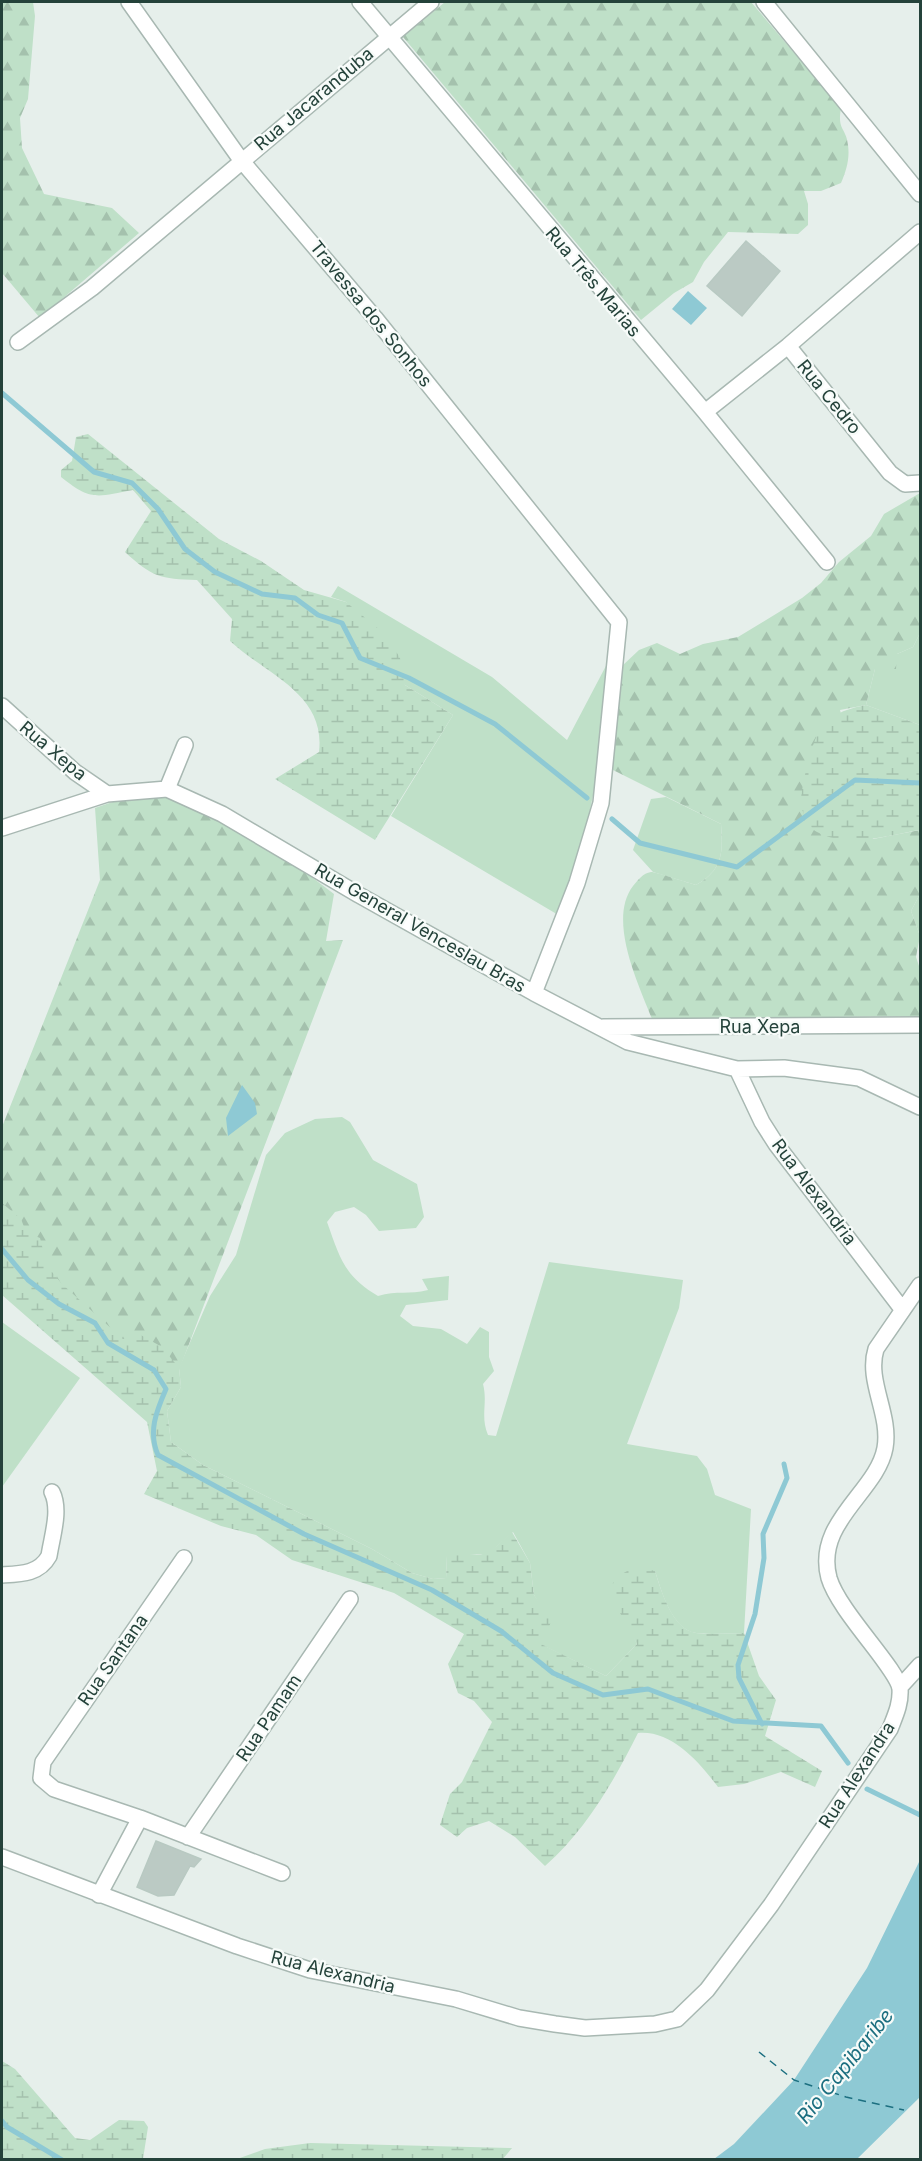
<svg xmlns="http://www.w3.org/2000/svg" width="922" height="2161" viewBox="0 0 922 2161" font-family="Inter,sans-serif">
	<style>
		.grass { fill: #bfe0c8 }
		.forest { fill: url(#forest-firs) }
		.wetland { fill: url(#wetland-marsh) }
		.water { fill: #8ec9d4 }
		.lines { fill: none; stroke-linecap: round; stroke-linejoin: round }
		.stream { stroke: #8ec9d4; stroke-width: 5 }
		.ferry { stroke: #1c6f80; stroke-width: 1.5; stroke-dasharray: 8 6; stroke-linecap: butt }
		.building { fill: #bbcac4; stroke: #b8c9c2; stroke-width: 1.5 }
		.minor-casing { stroke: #a8b8b2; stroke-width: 18 }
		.minor { stroke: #fff; stroke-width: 15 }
		.labels { text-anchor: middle; stroke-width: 4.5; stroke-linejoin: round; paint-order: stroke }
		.street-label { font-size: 18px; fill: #24423a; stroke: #f7fbf9 }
		.water-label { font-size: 20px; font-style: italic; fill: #1c6f80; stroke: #f7fbf9 }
	</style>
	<defs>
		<pattern id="forest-firs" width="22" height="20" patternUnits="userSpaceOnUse" patternTransform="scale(1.5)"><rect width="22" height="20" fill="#bfe0c8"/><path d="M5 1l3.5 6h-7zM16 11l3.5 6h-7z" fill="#a4c1ad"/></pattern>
		<pattern id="wetland-marsh" width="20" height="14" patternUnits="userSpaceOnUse" patternTransform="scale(1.5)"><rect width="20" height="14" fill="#bfe0c8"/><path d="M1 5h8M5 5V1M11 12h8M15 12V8" fill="none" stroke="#a4c1ad"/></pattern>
	</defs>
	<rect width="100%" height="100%" fill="#e6efeb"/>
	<path class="grass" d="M338 586 492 677 567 740 608 662 598 771 585 834 560 916 391 816 453 715 405 685 346 602 331 597Z
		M920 633V725L866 705 875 669 897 654 913 647Z
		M666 797 721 824C723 853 723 870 696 885L653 872 633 850 651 799Z
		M920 894V936L911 911Z
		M342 1117 350 1122 373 1160 417 1184 424 1217 416 1228 379 1231 366 1215 354 1207 335 1212 327 1222C340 1258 344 1276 378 1296 397 1290 409 1295 428 1290L422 1279 449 1276 448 1300 406 1305 400 1316 413 1326 441 1329 467 1344 480 1327 489 1332V1357L494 1371 483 1384C488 1403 480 1416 488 1435L496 1436 549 1262 683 1280 679 1308 627 1444 697 1456 707 1469 715 1495 751 1509 744 1633C729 1633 711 1635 696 1633 672 1630 661 1590 655 1571L630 1628 637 1644 606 1676 540 1644V1605L534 1595 530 1563 513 1532 488 1554 447 1556 446 1578 433 1579 412 1573 372 1549 203 1465 171 1442 167 1411 181 1387 179 1368 210 1296 236 1255 266 1155 285 1133 315 1119Z
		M2 1322 80 1378 2 1487Z"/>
	<path class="forest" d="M2 2H33L35 16 28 99 20 118 22 148 44 194 112 208 139 233 40 318 2 273Z
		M445 2H751L841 108C837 131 846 127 848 145 850 159 846 171 841 183L821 191H804L808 204V225L798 234 728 232 704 262 693 282 674 293 641 320 403 37Z
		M920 493V633L913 647 897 654 896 669H875L866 705 840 710 873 839 920 830V894L911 911 920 936 916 957 920 969V1016L652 1019C639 985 607 920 633 886 638 880 643 873 651 872 656 872 689 883 696 885 723 870 723 853 721 824L611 769 622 666 639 650 657 643 680 654 703 644 738 637 802 598 821 583 839 562 871 536 884 514Z
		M154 795 175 797 199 807 305 872 334 894 326 941 343 940 173 1386 52 1279 2 1219V1127L100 880 95 808 124 798Z"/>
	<path class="wetland" d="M88 434 219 539 261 561 304 590 346 602 386 635 400 658 405 685 453 715 375 840 275 779 319 752C326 693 265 674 230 641L232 619 197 580C160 579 152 577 125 552L151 511 133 490C96 497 91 501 61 477V470L72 461 76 437Z
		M866 705 920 725V830C888 835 848 849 817 832 808 827 801 811 801 801 801 787 812 741 820 730 832 713 847 709 866 705Z
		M2 1203 21 1219 26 1232 40 1238 47 1266 62 1284 123 1339 139 1334 162 1347 179 1368 181 1387 167 1411 171 1442 203 1465 372 1549 412 1573 433 1579 446 1578 447 1556 453 1548C484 1563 490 1552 512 1532L530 1563 534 1595 552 1620 541 1644 606 1676 637 1644 614 1602 610 1587C623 1569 633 1566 655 1571 661 1590 672 1629 696 1633 711 1635 729 1633 744 1633L759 1676 776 1700 765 1736 822 1771 815 1787 781 1772 744 1784 718 1787C699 1762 672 1730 638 1733 614 1781 586 1830 545 1866L515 1837 489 1821 467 1828 457 1837 440 1825 450 1794 462 1782 492 1722 474 1701 458 1693 448 1664 464 1634 394 1593 292 1560 256 1535 221 1526 144 1494 157 1471 147 1422 2 1295Z
		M2 2061 15 2069 75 2138 90 2140 119 2120 144 2121 148 2127 143 2159H2Z
		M310 2143 512 2148 502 2160 237 2159 265 2149Z"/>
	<path class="water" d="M688 291 707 308 691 325 672 309Z
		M242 1085 255 1103 257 1114 228 1136 226 1118Z
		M920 1860V2097L857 2159H714L734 2144 794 2080 867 1968Z"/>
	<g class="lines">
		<path class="stream" d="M2 393 94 472 132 483 158 509 185 549 215 572 262 594 295 598 318 615 342 623 360 658 409 678 495 724 587 798
			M612 819 640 843 737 867 855 780 920 783
			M2 1249 28 1280 59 1304 95 1323 108 1343 154 1370 166 1389C156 1412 148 1432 158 1455L304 1534 432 1590 501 1631 553 1673 603 1695 648 1689 733 1721 821 1726 848 1763
			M762 1724 739 1678 738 1665 755 1614 764 1558 763 1534 787 1478 784 1464
			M867 1789 920 1815
			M2 2121 7 2127 62 2160"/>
		<path class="ferry" d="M759 2052 794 2080 846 2097 904 2110"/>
	</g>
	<path class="building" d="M746 241 780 271 742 316 707 286Z
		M156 1841 201 1859 194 1867 190 1866 174 1895 158 1896 137 1887Z"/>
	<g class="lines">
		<g class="minor-casing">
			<path id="minor" d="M129 2 241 160 375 318 619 622 601 803 577 883 534 993
				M360 2 705 412 827 562
				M764 2 920 194
				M18 342 92 288 431 2
				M788 346 890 473 905 484 920 483
				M705 412 788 346 920 232
				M2 706 75 772 107 794
				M167 789 185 745
				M2 828 107 794 167 789 222 814 359 895 534 993 628 1042 737 1069 784 1068 859 1078 920 1107
				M603 1027 920 1025
				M737 1069 762 1122 776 1144 902 1309
				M184 1558 43 1762 41 1778 54 1789 140 1818 282 1873
				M2 1575C21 1574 39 1574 49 1556 52 1536 61 1510 52 1492
				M900 1687 920 1665
				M188 1837 350 1599
				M2 1857 237 1946 310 1970 456 1999 519 2018 555 2024 585 2028 655 2024 677 2019 707 1990 771 1905 890 1729C895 1716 901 1704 900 1689 898 1669 839 1612 829 1578 814 1522 877 1492 885 1448 891 1414 866 1381 876 1349L920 1285
				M99 1895 140 1818"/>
		</g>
		<use href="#minor" class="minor"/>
	</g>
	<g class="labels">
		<g class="street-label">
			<text transform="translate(314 99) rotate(-40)" y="6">Rua Jacaranduba</text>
			<text transform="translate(593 282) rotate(50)" y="6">Rua Três Marias</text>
			<text transform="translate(371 314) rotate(51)" y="6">Travessa dos Sonhos</text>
			<text transform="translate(829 397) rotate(51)" y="6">Rua Cedro</text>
			<text transform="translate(53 751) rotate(40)" y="6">Rua Xepa</text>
			<text transform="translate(420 928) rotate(30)" y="6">Rua General Venceslau Bras</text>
			<text x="760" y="1033">Rua Xepa</text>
			<text transform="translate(814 1192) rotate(53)" y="6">Rua Alexandria</text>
			<text transform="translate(113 1660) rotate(-55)" y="6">Rua Santana</text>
			<text transform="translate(269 1718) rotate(-56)" y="6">Rua Pamam</text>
			<text transform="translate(857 1775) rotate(-57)" y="6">Rua Alexandra</text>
			<text transform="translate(333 1972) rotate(14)" y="6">Rua Alexandria</text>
		</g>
		<g class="water-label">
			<text transform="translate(845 2066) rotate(-51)" y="7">Rio Capibaribe</text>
		</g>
	</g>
	<rect width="922" height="2161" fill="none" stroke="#24423a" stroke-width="6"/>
</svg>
